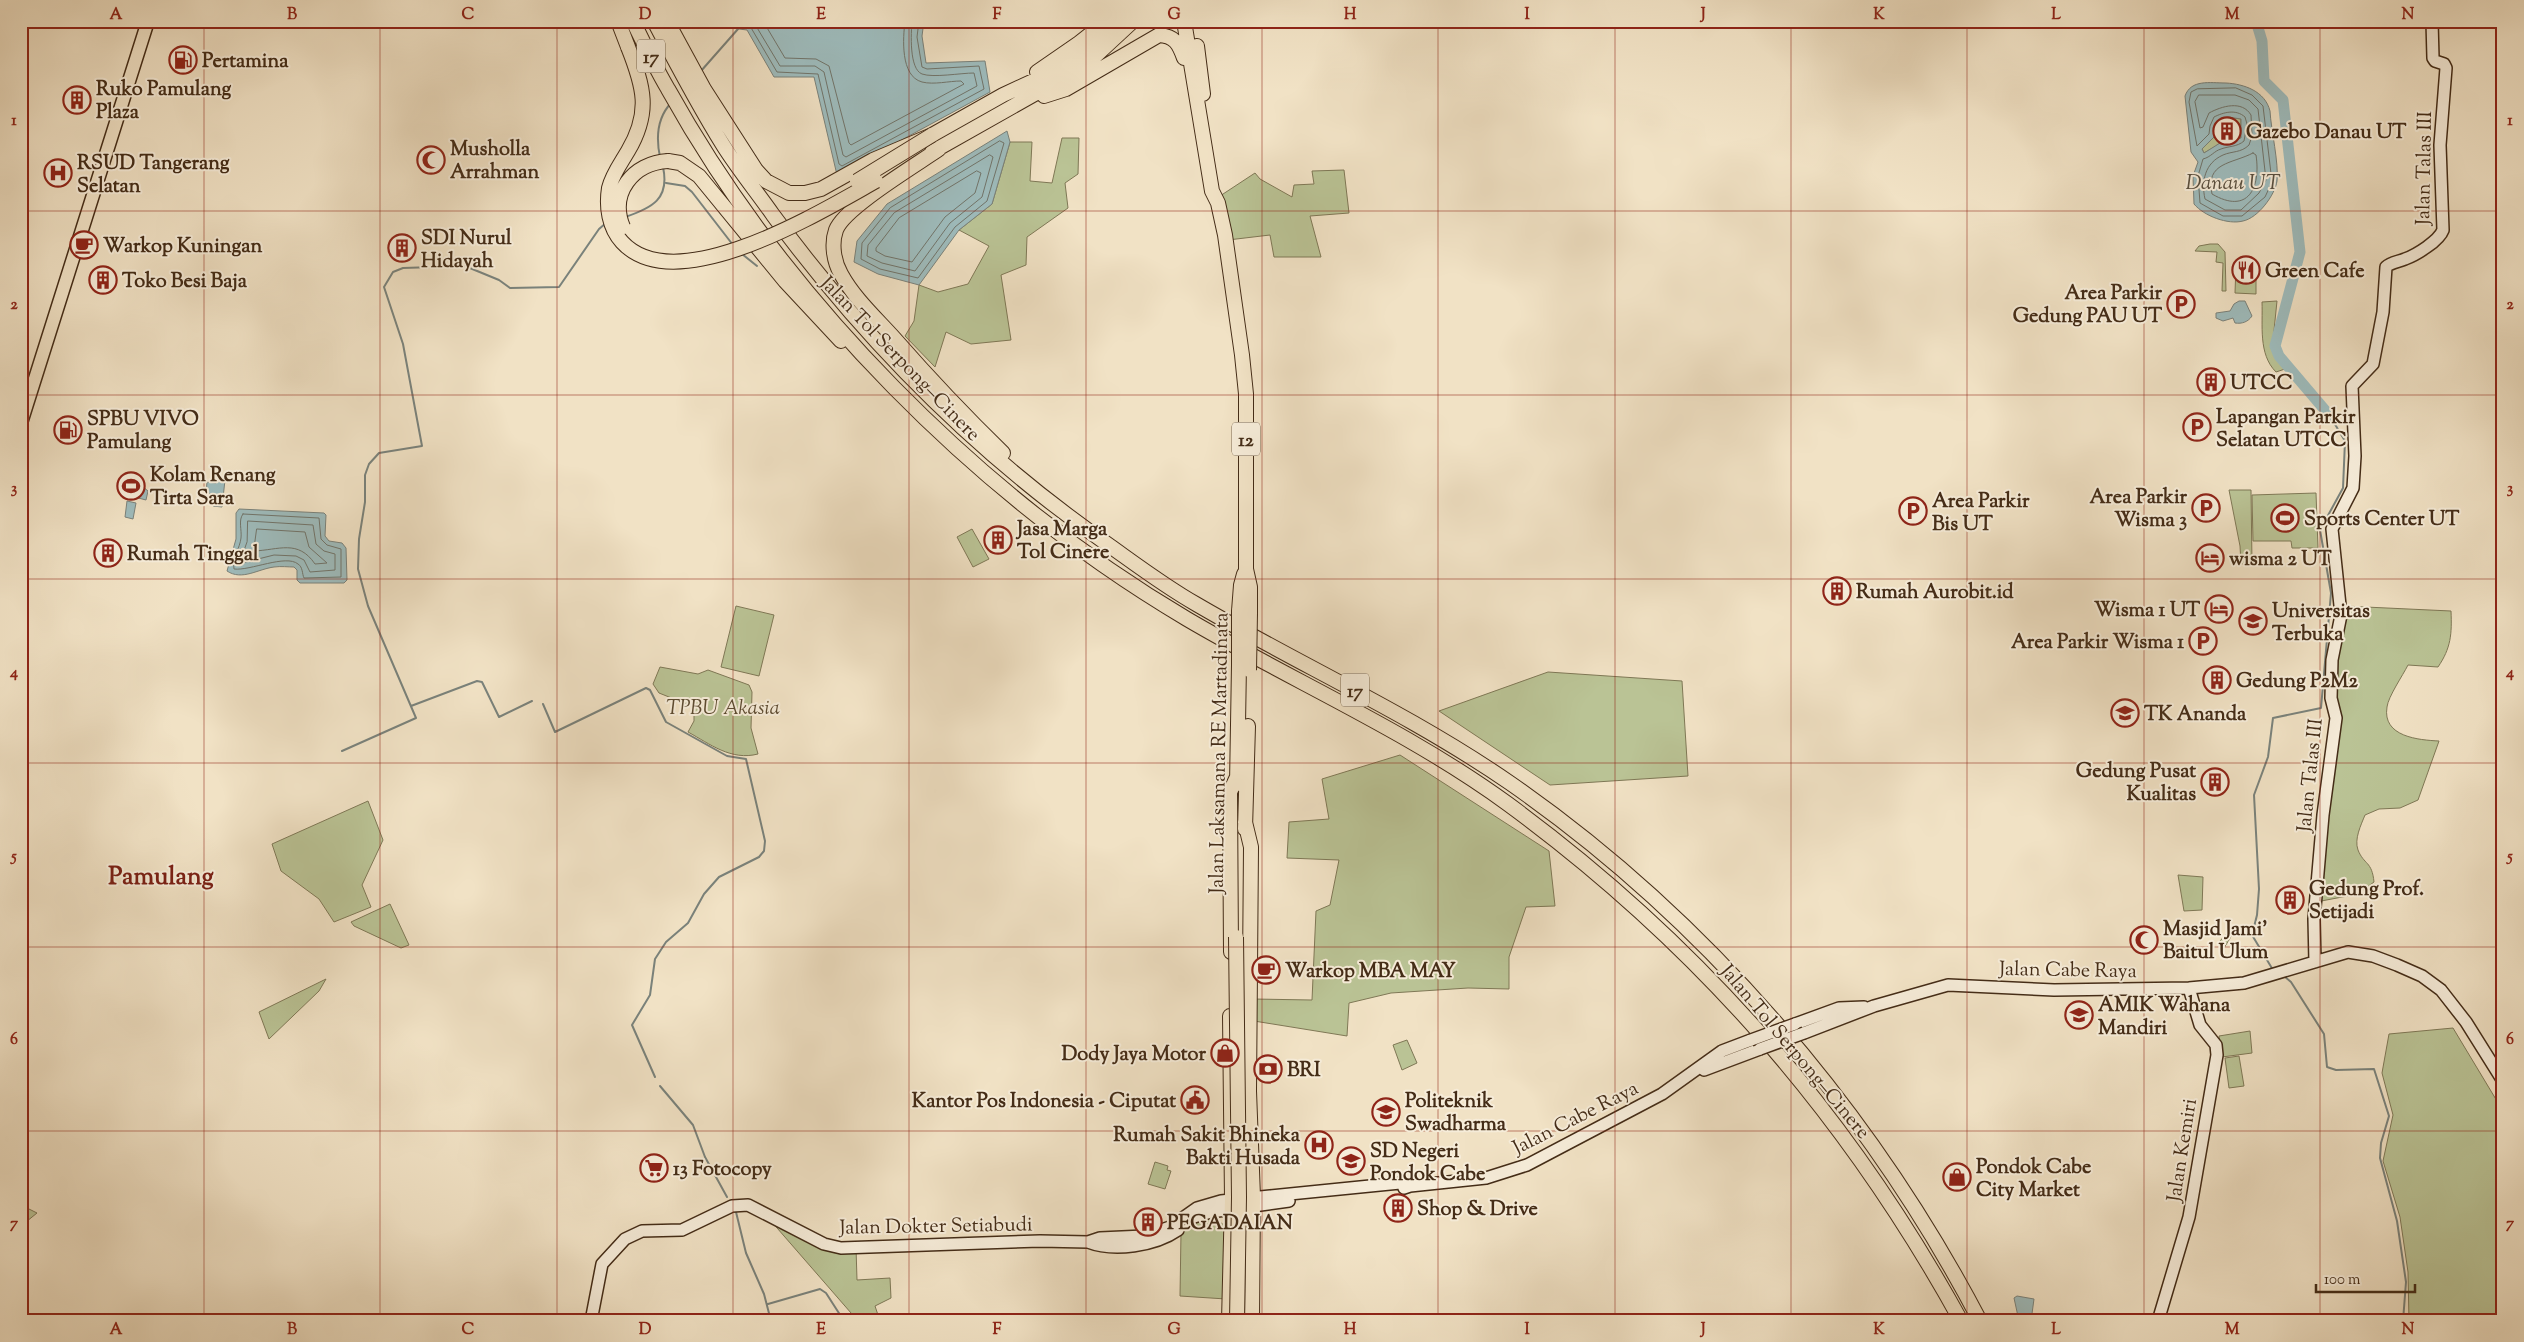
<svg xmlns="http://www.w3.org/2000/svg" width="2524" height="1342" viewBox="0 0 2524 1342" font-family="'Sorts Mill Goudy',serif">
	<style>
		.green { fill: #bac395; stroke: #7f7856; fill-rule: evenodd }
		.water { fill: #9ebcbd; stroke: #7a827b; fill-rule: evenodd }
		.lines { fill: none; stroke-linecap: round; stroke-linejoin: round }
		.shore { stroke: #71746a; stroke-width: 1 }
		.stream { stroke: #7a827b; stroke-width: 2 }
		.river { stroke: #9ebcbd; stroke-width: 11 }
		.secondary-casing { stroke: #442c17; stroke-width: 14 }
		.primary-casing { stroke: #442c17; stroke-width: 15 }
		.highway-casing { stroke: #442c17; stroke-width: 16 }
		.secondary { stroke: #f6ecd9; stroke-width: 11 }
		.primary { stroke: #f1e2c5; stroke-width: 12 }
		.highway { stroke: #f1e2c5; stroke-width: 14 }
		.secondary-bridge-casing { stroke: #442c17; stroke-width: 14; stroke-linecap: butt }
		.highway-bridge-casing { stroke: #442c17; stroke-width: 16; stroke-linecap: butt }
		.secondary-bridge { stroke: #f6ecd9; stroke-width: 11 }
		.highway-bridge { stroke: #f1e2c5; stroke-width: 14 }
		.grid { fill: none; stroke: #8f2418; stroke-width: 1; stroke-opacity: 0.55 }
		.labels { text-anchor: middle; stroke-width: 4; stroke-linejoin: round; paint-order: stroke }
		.shield { fill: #f6ecd9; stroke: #796651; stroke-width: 1 }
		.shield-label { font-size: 19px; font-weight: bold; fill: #442c17 }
		.poi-label { font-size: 20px; font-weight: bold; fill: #442c17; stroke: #f6ecd9; text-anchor: start }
		.street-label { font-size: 20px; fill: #442c17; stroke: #f6ecd9 }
		.park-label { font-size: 20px; font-style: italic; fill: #5c4a30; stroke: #f6ecd9 }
		.water-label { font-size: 21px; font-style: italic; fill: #5a5040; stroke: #f6ecd9 }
		.district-label { font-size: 25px; font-weight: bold; fill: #7a1f14; stroke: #f6ecd9 }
		.neatline { fill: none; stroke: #8f2418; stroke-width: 2 }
		.grid-label { font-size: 16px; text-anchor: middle; font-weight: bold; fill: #8f2418 }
	</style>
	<rect width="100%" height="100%" fill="#f1e2c5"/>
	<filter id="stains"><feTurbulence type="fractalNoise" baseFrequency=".004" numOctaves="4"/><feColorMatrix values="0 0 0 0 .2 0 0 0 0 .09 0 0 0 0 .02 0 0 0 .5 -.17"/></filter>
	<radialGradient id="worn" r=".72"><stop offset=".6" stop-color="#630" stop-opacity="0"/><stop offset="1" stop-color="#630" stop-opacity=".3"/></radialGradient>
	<path class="green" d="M2228 117 2241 119V138L2220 144 2204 153 2202 149 2214 136 2216 122ZM2231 119 2240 129 2224 142 2215 132Z
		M1062 138H1079L1078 174 1065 183 1068 208 1027 237 1026 265 1001 275 1011 340 971 344 946 332 935 367 905 336 914 321 919 285 938 292 968 284 989 246 959 230 992 204 1010 142H1032L1030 181 1052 183Z
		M1344 170 1349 213 1310 216 1321 257H1274L1270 235 1228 240 1220 196 1255 173 1260 179 1292 197 1294 185 1314 184 1312 171Z
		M2210 244H2218L2225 252 2226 291H2222L2223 263 2216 262 2217 252 2195 251 2199 246Z
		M2236 265H2256V294L2235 293Z
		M2277 301 2272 350 2275 357 2285 369 2276 372C2258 354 2263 325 2262 302Z
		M2229 490H2251L2252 563 2241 564 2240 546Z
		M2316 493 2318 548H2292L2291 541H2253L2252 495Z
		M972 529 989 559 973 567 957 537Z
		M736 606 774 615 759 676 721 667Z
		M2344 606 2451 611C2452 634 2451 648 2438 667L2408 665C2403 675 2388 697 2387 707 2382 737 2419 740 2439 741L2418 800 2400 808 2379 809 2365 815C2361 825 2354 839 2358 850 2364 865 2372 861 2374 882L2358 894 2316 902 2333 689Z
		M660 667 698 674 708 670 749 685 752 692 751 728 758 754C731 761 710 744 688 732L694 721V707L659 693 653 684Z
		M1548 672 1682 681 1688 776 1550 785 1439 711Z
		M1400 755 1549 851 1555 906 1526 907 1509 957V989L1468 988 1391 993 1349 1003 1347 1036 1254 1021 1253 999 1312 1000 1316 911 1330 905 1339 860 1287 858 1289 822 1329 819 1322 779Z
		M368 801 383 840 362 885 371 907 334 922 319 899 281 871 272 844Z
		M2178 875 2203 877 2202 910 2184 911Z
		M390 904 409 945 401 948 354 926 351 922Z
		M2227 933 2232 935 2224 948 2220 941Z
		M326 979 319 991 269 1039 259 1012Z
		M2453 1028 2503 1111V1321H2409L2408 1272 2400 1217 2383 1161 2393 1115 2382 1073 2389 1034Z
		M2250 1031 2252 1053 2222 1057 2219 1036Z
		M1407 1040 1417 1063 1402 1070 1393 1045Z
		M2239 1056 2244 1086 2229 1088 2225 1058Z
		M1155 1162 1168 1166 1167 1170 1171 1171 1165 1189 1148 1184Z
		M21 1205 37 1213 21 1226Z
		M764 1213 829 1247H856L857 1280 890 1278 891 1298 875 1306 880 1321H858Z
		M1213 1217 1228 1228 1226 1299 1180 1296 1181 1233 1197 1219Z"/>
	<path class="water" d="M675 21H924L922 36 926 63 985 61 990 92 837 175 814 77H774L747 30Z
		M2226 83C2244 84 2265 91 2270 111 2271 130 2279 163 2277 181 2275 195 2258 218 2243 221 2228 225 2204 216 2194 204L2193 176 2198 162 2191 152 2185 96C2191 79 2210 83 2226 83ZM2228 117 2241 119V138L2220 143 2204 153 2202 149 2215 136 2216 122Z
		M1007 131 1010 142 992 204 959 230 919 285 878 274 854 262 857 241 887 204Z
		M2239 301H2245L2252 316C2248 322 2242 324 2235 323L2233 318 2223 321 2216 318V313L2230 311 2234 304Z
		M122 479 136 481 148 491 146 500 119 493Z
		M217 479 225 480 222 507 213 506 214 494 206 493 207 482 216 483Z
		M127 501 136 503 133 519 125 517Z
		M239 509 324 513 326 515 325 536 329 541 342 543 346 548 347 580 344 583H300L297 580V570L294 567C288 567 281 566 274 567 258 569 242 581 227 571L236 539V513Z
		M2017 1296 2034 1299 2031 1321H2019L2014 1298Z"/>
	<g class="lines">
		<path class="shore" d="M711 21 750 26 777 72 818 74 839 164 842 166 984 89 979 66 927 69 922 67 917 37 919 21
			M753 21 780 66H815L824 72 843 155 846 157 977 86 974 73C961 73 933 78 922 74 909 69 911 33 912 21
			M763 21 785 58 816 59 829 66 849 143 851 145 964 84 961 81C949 81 934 85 922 82 900 76 903 38 905 21
			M2236 88 2252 95 2263 106 2272 182 2265 197 2242 216H2223L2200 203 2198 176 2203 159C2211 157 2214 151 2221 149 2229 146 2237 147 2244 141L2247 124 2245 117C2236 109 2224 112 2214 117L2210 126 2209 134 2197 146 2189 102 2191 92 2197 89Z
			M2199 95H2235L2249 100 2258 109 2266 180 2259 193 2241 210H2225L2205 199C2201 181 2205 163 2223 155 2232 151 2241 153 2249 145L2252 136 2251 115C2242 100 2222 106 2209 113L2203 127 2200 128 2195 102Z
			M1000 141 1004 143 987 201 955 227 918 278 880 269 861 259 862 243 890 208Z
			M2253 153 2256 155C2261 188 2248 215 2212 194 2205 162 2232 164 2253 153Z
			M990 155 993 157 982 197 950 223 915 271 882 263 867 256 868 245 894 213Z
			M977 171 981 173 975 193 945 217 912 262 885 256 876 251V248L899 218Z
			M243 514 319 518 321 539 327 545 341 549V577L304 578C302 574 303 567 298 564 286 554 250 571 234 569 232 558 240 548 241 538 242 530 238 520 243 514Z
			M248 521 313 525 316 544 324 551 335 554V570L310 572 304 560 296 556 274 555 242 563 241 559 247 542Z
			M257 529 305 532 309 547 327 563 315 564C298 539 279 550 254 551Z"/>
		<path class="stream" d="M701 71 738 29
			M660 157C656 138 657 118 671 103
			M666 183 685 186 692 192 733 245
			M625 217C652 208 670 199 663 167
			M742 254 757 266
			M543 704 555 732 646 688 650 690 666 722 727 756 746 759 765 841 764 851 759 857 719 877 704 894 688 923 666 942 655 959 650 995 632 1025 655 1077
			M411 706 477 681 482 682 499 717 532 701
			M342 751 416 718 368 606 358 569 359 539 365 502V475L369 464 379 453 422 446 403 344 384 287 393 272 403 268 465 266 499 280 510 288 559 287 599 229 606 223
			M2273 970 2252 935 2257 915 2259 889 2254 795 2268 757 2273 718 2321 708 2331 593 2320 530 2343 488 2345 441 2330 416
			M2284 976 2291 982 2324 1034 2327 1067 2336 1070 2374 1069 2389 1116 2381 1143 2380 1158 2397 1221 2406 1282 2403 1321
			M660 1086 693 1125 705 1157 727 1197
			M736 1212 746 1253 764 1294 771 1321
			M768 1304 820 1289 826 1293 844 1321"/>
		<path class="river" d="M2256 21 2262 41 2264 81 2283 100 2300 252 2275 346 2279 356 2330 416"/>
		<g class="secondary-casing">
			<path id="secondary" d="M2315 962 2314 919 2323 815 2336 718 2331 698 2332 660 2341 615 2332 529 2353 488 2355 456 2352 386 2373 364 2383 312 2386 267C2391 262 2398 262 2405 259 2416 255 2439 241 2443 230L2440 145 2446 68 2444 64 2435 61 2433 58 2432 21
				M1795 1024 1839 1008 1864 1007
				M1804 1033 1874 1006 1948 985 2054 990 2189 988 2244 983 2348 952 2373 956 2397 965 2422 976 2441 990 2466 1022 2503 1081
				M1704 1070 1760 1049
				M1404 1188 1410 1186 1486 1178 1527 1165 1662 1094 1722 1051 1751 1040
				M1194 1217 1211 1212 1289 1201
				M1088 1242C1114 1252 1155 1246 1178 1230
				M591 1321 602 1264 625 1239 642 1231 682 1230 732 1206 748 1205 824 1244 841 1248 1040 1241 1088 1242 1100 1238 1144 1236 1170 1227 1197 1208 1221 1201 1400 1183 1410 1186
				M2158 1321 2189 1217 2217 1055 2216 1045 2200 1025 2189 988"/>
		</g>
		<g class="primary-casing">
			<path id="primary" d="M21 423 148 21"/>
		</g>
		<g class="highway-casing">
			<path id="highway" d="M618 21 628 47
				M633 21C644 44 655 67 668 89 785 300 979 496 1187 619 1294 682 1408 731 1508 804 1699 944 1847 1114 1961 1321
				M654 21C676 63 698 105 723 145 738 169 757 192 773 215 867 343 979 455 1110 546 1138 566 1166 587 1196 604 1300 665 1410 714 1510 783 1706 919 1870 1111 1980 1321
				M667 21 704 89 756 170 766 181 789 193H805L821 189 873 160 932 135 1003 95 1057 70 1086 51 1120 21
				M1184 21 1212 191 1218 203 1225 235 1242 355 1246 394V569L1250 587V613
				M1197 46 1203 94
				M1037 72 1079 43 1107 21
				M1044 96 1066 89 1159 35C1175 36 1179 44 1184 58
				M939 149C916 165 844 208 836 230 831 244 834 262 841 274 854 298 876 318 894 338 929 378 965 416 1003 453
				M932 152 1063 78 1092 59 1133 21
				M668 161 680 163 699 176 785 281 841 341
				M1239 611 1241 585 1244 574
				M1237 784 1239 665
				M1245 822 1251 847 1249 1091 1253 1197 1252 1321
				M1245 829 1248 726
				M1231 952 1230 792 1237 777
				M1229 1321 1232 1199 1230 1016"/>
		</g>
		<use href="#secondary" class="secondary"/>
		<use href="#primary" class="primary"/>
		<use href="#highway" class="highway"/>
		<g class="secondary-bridge-casing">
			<path id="secondary-bridge" d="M1751 1040 1795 1024
				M1760 1049 1804 1033"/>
		</g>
		<g class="highway-bridge-casing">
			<path id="highway-bridge" d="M628 47C644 87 651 112 628 151 621 163 612 175 609 188 606 207 609 228 622 242 676 301 822 211 876 181
				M857 181 932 135
				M623 227C609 193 633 163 668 161
				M1239 611V665
				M1249 670 1250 613
				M1236 937 1239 1197 1237 1321"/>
		</g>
		<use href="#secondary-bridge" class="secondary-bridge"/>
		<use href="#highway-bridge" class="highway-bridge"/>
	</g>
	<path class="grid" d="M204 21V1321M380 21V1321M557 21V1321M733 21V1321M909 21V1321M1086 21V1321M1262 21V1321M1438 21V1321M1615 21V1321M1791 21V1321M1967 21V1321M2144 21V1321M2320 21V1321M21 211H2503M21 395H2503M21 579H2503M21 763H2503M21 947H2503M21 1131H2503"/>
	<defs>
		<g id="fuel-ring" transform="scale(1.4375)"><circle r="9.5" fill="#f6ecd9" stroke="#8f2418" stroke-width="1.5"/><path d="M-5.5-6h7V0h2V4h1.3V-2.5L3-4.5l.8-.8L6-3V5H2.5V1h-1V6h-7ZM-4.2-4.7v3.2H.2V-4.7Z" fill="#8f2418"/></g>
		<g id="building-ring" transform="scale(1.4375)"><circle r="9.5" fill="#f6ecd9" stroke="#8f2418" stroke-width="1.5"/><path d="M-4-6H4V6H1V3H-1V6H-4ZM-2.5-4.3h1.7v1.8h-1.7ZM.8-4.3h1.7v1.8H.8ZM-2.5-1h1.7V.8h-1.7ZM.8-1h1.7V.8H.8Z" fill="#8f2418"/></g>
		<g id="mosque-ring" transform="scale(1.4375)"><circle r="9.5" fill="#f6ecd9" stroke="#8f2418" stroke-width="1.5"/><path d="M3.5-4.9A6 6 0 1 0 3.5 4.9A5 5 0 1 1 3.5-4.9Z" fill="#8f2418"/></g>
		<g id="hospital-ring" transform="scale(1.4375)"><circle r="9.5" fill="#f6ecd9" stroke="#8f2418" stroke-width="1.5"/><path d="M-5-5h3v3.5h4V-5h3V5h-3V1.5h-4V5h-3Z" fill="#8f2418"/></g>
		<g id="cafe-ring" transform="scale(1.4375)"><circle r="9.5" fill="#f6ecd9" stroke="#8f2418" stroke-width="1.5"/><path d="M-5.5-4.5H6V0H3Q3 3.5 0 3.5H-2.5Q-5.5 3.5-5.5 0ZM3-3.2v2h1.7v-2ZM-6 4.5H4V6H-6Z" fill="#8f2418"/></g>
		<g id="restaurant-ring" transform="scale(1.4375)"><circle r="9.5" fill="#f6ecd9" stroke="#8f2418" stroke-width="1.5"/><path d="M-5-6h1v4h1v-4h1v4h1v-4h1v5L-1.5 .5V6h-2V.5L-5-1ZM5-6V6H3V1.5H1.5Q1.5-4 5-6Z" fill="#8f2418"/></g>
		<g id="parking-ring" transform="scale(1.4375)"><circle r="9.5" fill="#f6ecd9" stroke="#8f2418" stroke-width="1.5"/><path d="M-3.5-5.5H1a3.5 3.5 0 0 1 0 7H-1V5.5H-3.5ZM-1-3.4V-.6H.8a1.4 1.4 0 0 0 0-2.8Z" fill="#8f2418"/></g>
		<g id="stadium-ring" transform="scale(1.4375)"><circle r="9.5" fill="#f6ecd9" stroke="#8f2418" stroke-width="1.5"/><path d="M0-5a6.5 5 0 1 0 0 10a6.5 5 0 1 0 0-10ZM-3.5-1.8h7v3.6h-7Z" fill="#8f2418"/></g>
		<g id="hotel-ring" transform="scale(1.4375)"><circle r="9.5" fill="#f6ecd9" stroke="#8f2418" stroke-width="1.5"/><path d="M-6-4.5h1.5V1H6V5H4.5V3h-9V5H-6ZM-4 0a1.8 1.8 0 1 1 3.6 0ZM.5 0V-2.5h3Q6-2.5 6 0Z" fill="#8f2418"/></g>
		<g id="university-ring" transform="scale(1.4375)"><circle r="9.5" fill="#f6ecd9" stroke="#8f2418" stroke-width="1.5"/><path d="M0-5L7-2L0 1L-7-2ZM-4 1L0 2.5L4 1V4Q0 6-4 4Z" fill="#8f2418"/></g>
		<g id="school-ring" transform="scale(1.4375)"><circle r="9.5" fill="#f6ecd9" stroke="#8f2418" stroke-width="1.5"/><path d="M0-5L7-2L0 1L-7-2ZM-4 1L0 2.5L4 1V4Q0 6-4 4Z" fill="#8f2418"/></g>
		<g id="shop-ring" transform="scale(1.4375)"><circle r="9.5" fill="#f6ecd9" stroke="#8f2418" stroke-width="1.5"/><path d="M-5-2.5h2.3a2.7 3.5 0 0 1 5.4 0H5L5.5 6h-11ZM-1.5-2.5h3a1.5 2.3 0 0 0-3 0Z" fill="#8f2418"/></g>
		<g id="bank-ring" transform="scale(1.4375)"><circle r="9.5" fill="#f6ecd9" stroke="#8f2418" stroke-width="1.5"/><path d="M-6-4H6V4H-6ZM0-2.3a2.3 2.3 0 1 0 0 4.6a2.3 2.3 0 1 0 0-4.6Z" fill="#8f2418"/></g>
		<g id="civic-ring" transform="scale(1.4375)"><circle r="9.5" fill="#f6ecd9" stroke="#8f2418" stroke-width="1.5"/><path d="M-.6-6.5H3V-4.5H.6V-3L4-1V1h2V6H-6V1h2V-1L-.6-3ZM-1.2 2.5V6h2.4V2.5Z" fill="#8f2418"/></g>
		<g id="supermarket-ring" transform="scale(1.4375)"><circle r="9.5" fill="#f6ecd9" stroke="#8f2418" stroke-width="1.5"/><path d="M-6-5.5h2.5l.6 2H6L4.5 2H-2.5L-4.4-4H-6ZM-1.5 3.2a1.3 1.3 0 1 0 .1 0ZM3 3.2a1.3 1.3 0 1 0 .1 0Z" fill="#8f2418"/></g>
	</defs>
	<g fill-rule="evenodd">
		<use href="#fuel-ring" x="183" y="60"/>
		<use href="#building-ring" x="77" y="100"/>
		<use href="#building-ring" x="2227" y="131"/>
		<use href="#mosque-ring" x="431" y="160"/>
		<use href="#hospital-ring" x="58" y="173"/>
		<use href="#cafe-ring" x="84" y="245"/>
		<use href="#building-ring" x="402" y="248"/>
		<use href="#restaurant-ring" x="2246" y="270"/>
		<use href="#building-ring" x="103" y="280"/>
		<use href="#parking-ring" x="2181" y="304"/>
		<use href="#building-ring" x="2211" y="382"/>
		<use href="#parking-ring" x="2197" y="427"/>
		<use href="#fuel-ring" x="68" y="430"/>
		<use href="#stadium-ring" x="131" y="486"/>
		<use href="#parking-ring" x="2206" y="508"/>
		<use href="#parking-ring" x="1913" y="511"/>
		<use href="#stadium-ring" x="2285" y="518"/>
		<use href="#building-ring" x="998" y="540"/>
		<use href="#building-ring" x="108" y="553"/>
		<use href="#hotel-ring" x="2210" y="558"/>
		<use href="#building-ring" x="1837" y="591"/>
		<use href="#hotel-ring" x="2219" y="609"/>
		<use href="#university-ring" x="2253" y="621"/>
		<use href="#parking-ring" x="2203" y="641"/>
		<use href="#building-ring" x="2217" y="680"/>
		<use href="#school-ring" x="2125" y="713"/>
		<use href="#building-ring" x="2215" y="782"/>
		<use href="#building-ring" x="2290" y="900"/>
		<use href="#mosque-ring" x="2144" y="940"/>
		<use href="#cafe-ring" x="1266" y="970"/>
		<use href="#university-ring" x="2079" y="1015"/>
		<use href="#shop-ring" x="1225" y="1053"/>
		<use href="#bank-ring" x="1268" y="1069"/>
		<use href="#civic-ring" x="1195" y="1100"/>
		<use href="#university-ring" x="1386" y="1112"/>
		<use href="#hospital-ring" x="1319" y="1145"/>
		<use href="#school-ring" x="1351" y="1161"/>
		<use href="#supermarket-ring" x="654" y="1168"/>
		<use href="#shop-ring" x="1957" y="1177"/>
		<use href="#building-ring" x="1398" y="1208"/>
		<use href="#building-ring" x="1148" y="1222"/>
	</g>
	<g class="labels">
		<g class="shield">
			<rect x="637" y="39.5" width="28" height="33" rx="4"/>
			<rect x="1232" y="422.5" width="28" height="33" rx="4"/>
			<rect x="1341" y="673.5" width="28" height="33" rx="4"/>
		</g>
		<g class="shield-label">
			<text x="651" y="63">17</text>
			<text x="1246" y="446">12</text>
			<text x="1355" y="697">17</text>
		</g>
		<g class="poi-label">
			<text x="202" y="67">Pertamina</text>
			<text x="96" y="95">Ruko Pamulang<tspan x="96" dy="23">Plaza</tspan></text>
			<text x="2246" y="138">Gazebo Danau UT</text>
			<text x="450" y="155">Musholla<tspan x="450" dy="23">Arrahman</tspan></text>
			<text x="77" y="169">RSUD Tangerang<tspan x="77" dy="23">Selatan</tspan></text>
			<text x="421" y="244">SDI Nurul<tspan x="421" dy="23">Hidayah</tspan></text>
			<text x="103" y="252">Warkop Kuningan</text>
			<text x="2265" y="277">Green Cafe</text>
			<text x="122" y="287">Toko Besi Baja</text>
			<text x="2162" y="299" text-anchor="end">Area Parkir<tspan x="2162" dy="23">Gedung PAU UT</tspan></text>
			<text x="2230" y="389">UTCC</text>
			<text x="2216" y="423">Lapangan Parkir<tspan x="2216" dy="23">Selatan UTCC</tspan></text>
			<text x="87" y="425">SPBU VIVO<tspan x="87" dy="23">Pamulang</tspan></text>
			<text x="150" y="481">Kolam Renang<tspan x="150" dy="23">Tirta Sara</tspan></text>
			<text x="2187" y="503" text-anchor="end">Area Parkir<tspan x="2187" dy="23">Wisma 3</tspan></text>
			<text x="1932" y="507">Area Parkir<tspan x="1932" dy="23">Bis UT</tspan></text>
			<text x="2304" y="525">Sports Center UT</text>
			<text x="1017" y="535">Jasa Marga<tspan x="1017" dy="23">Tol Cinere</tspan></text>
			<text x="127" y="560">Rumah Tinggal</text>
			<text x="2229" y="565">wisma 2 UT</text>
			<text x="1856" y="598">Rumah Aurobit.id</text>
			<text x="2200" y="616" text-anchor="end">Wisma 1 UT</text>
			<text x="2272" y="617">Universitas<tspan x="2272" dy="23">Terbuka</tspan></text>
			<text x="2184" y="648" text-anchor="end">Area Parkir Wisma 1</text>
			<text x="2236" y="687">Gedung P2M2</text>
			<text x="2144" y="720">TK Ananda</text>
			<text x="2196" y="777" text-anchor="end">Gedung Pusat<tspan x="2196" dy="23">Kualitas</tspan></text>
			<text x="2309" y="895">Gedung Prof.<tspan x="2309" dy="23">Setijadi</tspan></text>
			<text x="2163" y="935">Masjid Jami'<tspan x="2163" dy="23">Baitul Ulum</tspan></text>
			<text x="1285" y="977">Warkop MBA MAY</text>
			<text x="2098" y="1011">AMIK Wahana<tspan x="2098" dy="23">Mandiri</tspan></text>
			<text x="1206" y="1060" text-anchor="end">Dody Jaya Motor</text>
			<text x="1287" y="1076">BRI</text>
			<text x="1176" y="1107" text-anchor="end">Kantor Pos Indonesia - Ciputat</text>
			<text x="1405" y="1107">Politeknik<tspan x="1405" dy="23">Swadharma</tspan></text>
			<text x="1300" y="1141" text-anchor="end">Rumah Sakit Bhineka<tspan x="1300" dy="23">Bakti Husada</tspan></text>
			<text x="1370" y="1157">SD Negeri<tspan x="1370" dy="23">Pondok Cabe</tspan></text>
			<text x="1976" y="1173">Pondok Cabe<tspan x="1976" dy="23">City Market</tspan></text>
			<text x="673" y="1175">13 Fotocopy</text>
			<text x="1417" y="1215">Shop &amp; Drive</text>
			<text x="1167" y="1229">PEGADAIAN</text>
		</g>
		<g class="street-label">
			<text transform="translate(2423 168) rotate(-89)" y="7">Jalan Talas III</text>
			<text transform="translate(901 358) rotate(46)" y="7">Jalan Tol Serpong–Cinere</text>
			<text transform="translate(1218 753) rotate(-89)" y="7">Jalan Laksamana RE Martadinata</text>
			<text transform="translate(2309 775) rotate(-84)" y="7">Jalan Talas III</text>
			<text transform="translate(2068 969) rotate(1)" y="7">Jalan Cabe Raya</text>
			<text transform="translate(1796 1051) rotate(50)" y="7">Jalan Tol Serpong–Cinere</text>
			<text transform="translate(1575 1117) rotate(-27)" y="7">Jalan Cabe Raya</text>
			<text transform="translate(2181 1150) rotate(-81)" y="7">Jalan Kemiri</text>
			<text transform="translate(936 1225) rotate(-1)" y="7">Jalan Dokter Setiabudi</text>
		</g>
		<g class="park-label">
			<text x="723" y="714">TPBU Akasia</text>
		</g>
		<g class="water-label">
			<text x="2233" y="189">Danau UT</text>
		</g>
		<g class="district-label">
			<text x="161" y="884">Pamulang</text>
		</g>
	</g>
	<rect width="2524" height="1342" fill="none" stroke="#f1e2c5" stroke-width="55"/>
	<path d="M2316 1284v8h99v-8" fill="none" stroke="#442c17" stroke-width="2.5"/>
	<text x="2324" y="1284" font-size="15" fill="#442c17" stroke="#f6ecd9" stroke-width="4" paint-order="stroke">100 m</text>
	<rect x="28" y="28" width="2468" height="1286" class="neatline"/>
	<g class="grid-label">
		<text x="116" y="19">A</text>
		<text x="292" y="19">B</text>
		<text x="468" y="19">C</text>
		<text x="645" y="19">D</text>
		<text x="821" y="19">E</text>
		<text x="997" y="19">F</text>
		<text x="1174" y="19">G</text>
		<text x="1350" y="19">H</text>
		<text x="1527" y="19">I</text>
		<text x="1703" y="19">J</text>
		<text x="1879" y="19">K</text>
		<text x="2056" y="19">L</text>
		<text x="2232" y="19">M</text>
		<text x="2408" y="19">N</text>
		<text x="14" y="125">1</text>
		<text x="2510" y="125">1</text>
		<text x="14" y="309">2</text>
		<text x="2510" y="309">2</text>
		<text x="14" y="493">3</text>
		<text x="2510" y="493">3</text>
		<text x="14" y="677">4</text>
		<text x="2510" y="677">4</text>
		<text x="14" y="861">5</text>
		<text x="2510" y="861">5</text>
		<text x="14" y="1044">6</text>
		<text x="2510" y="1044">6</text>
		<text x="14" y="1228">7</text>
		<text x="2510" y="1228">7</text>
		<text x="116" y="1334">A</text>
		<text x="292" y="1334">B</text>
		<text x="468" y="1334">C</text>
		<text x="645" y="1334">D</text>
		<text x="821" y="1334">E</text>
		<text x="997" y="1334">F</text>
		<text x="1174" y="1334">G</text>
		<text x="1350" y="1334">H</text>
		<text x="1527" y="1334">I</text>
		<text x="1703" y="1334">J</text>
		<text x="1879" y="1334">K</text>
		<text x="2056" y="1334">L</text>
		<text x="2232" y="1334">M</text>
		<text x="2408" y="1334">N</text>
	</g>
	<rect width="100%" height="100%" filter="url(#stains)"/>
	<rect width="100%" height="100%" fill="url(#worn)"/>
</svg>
